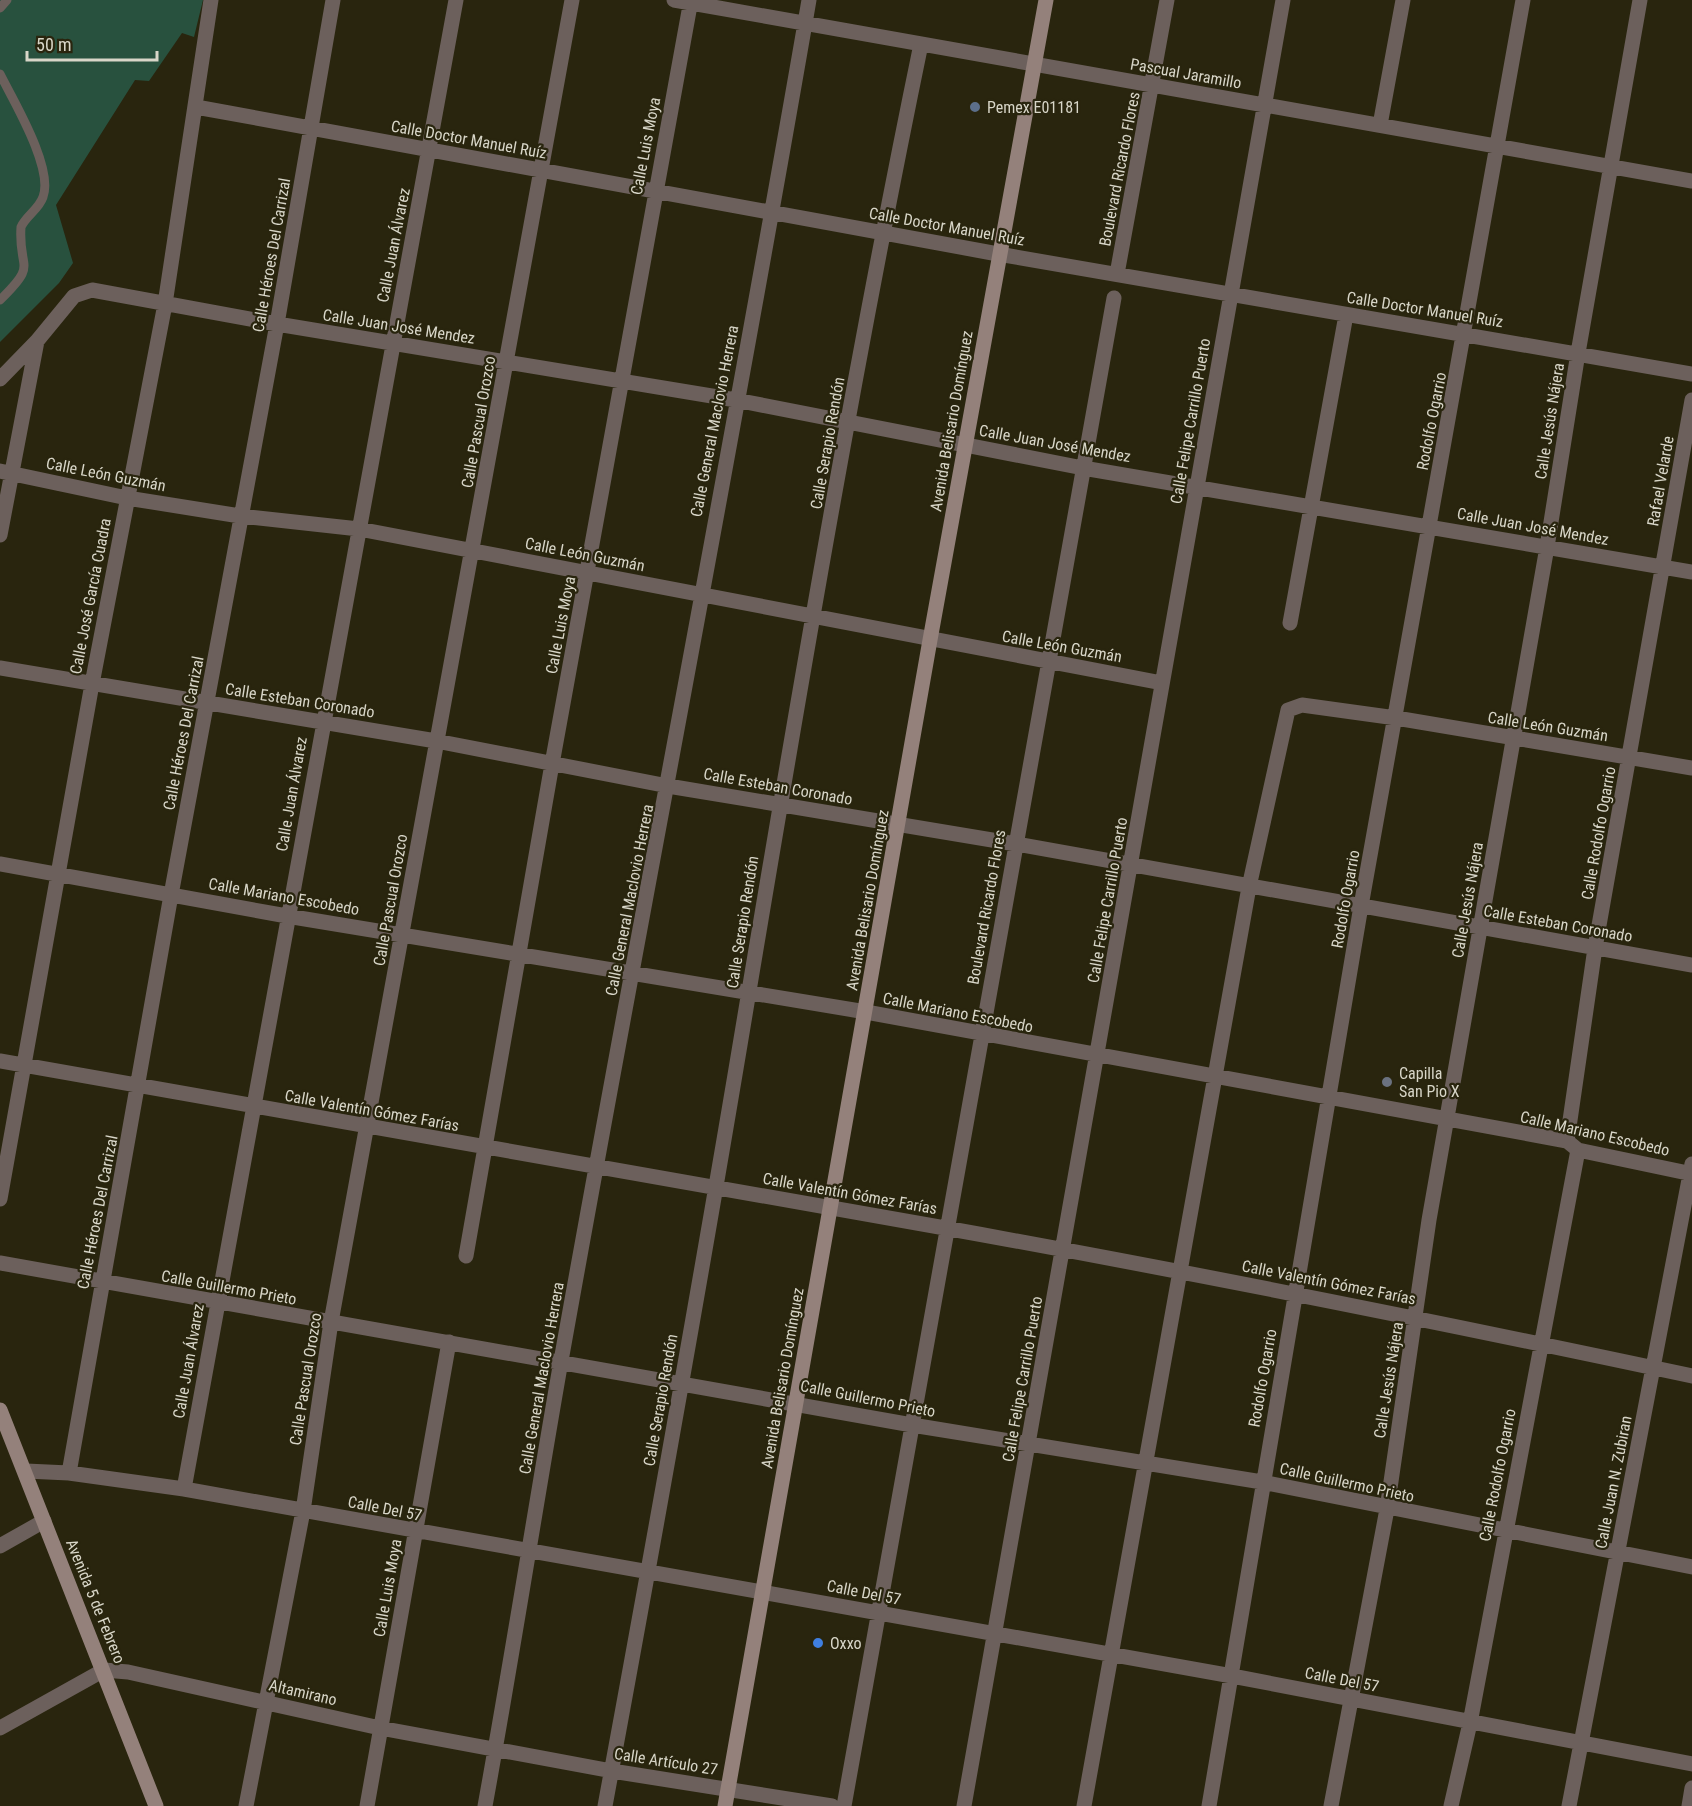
<svg xmlns="http://www.w3.org/2000/svg" width="1692" height="1806" viewBox="0 0 1692 1806" font-family="'Roboto Condensed',sans-serif">
	<style>
		.green { fill: #28513e }
		.lines { fill: none; stroke-linecap: round; stroke-linejoin: round }
		.lane { stroke: #6c605c; stroke-width: 9 }
		.street { stroke: #6c605c; stroke-width: 15 }
		.secondary { stroke: #94817b; stroke-width: 15 }
		.service-dot { fill: #5c6f8a; stroke: #29250e; stroke-width: 2 }
		.worship-dot { fill: #6b7280; stroke: #29250e; stroke-width: 2 }
		.shop-dot { fill: #3f7fe0; stroke: #29250e; stroke-width: 2 }
		.labels { text-anchor: middle; stroke-width: 4.5; stroke-linejoin: round; paint-order: stroke }
		.street-label { font-size: 16px; fill: #d8d6c8; stroke: #29250e }
		.poi-label { font-size: 16px; fill: #d8d6c8; stroke: #29250e; text-anchor: start }
	</style>
	<rect width="100%" height="100%" fill="#29250e"/>
	<path class="green" d="M0 0H203L194 37 182 33 149 81 135 80 56 205 73 263 59 283 0 342Z"/>
	<g class="lines">
		<path class="lane" d="M0 8 7 0
			M0 74C13 100 54 168 43 197 39 209 26 216 21 227 18 271 39 262 0 300"/>
		<path class="street" d="M674 0 1692 181
			M196 107 998 254 1692 374
			M1380 125 1403 0
			M1117 274 1167 0
			M0 379 37 341 74 296 92 290 277 324 736 400 1083 468 1692 572
			M0 471 127 498 240 516 359 529 1162 683
			M0 535 37 341
			M1290 623 1346 315
			M0 668 436 741 668 786 1016 844 1692 965
			M0 864 287 916 866 1012 1567 1141 1578 1150 1692 1174
			M0 1061C315 1119 631 1171 945 1228 1195 1273 1444 1323 1692 1376
			M1567 1141 1595 948 1692 400
			M0 1199 92 684 165 304 211 0
			M466 1256 552 764 691 0
			M0 1263 912 1425 1262 1482 1692 1567
			M26 1471 69 1473 184 1489 1232 1676 1692 1764
			M69 1473 171 895 277 324 333 0
			M184 1489 456 0
			M0 1546 44 1521
			M0 1728 104 1670 128 1672 380 1728 612 1771 832 1806
			M246 1806 303 1511 331 1322 572 0
			M367 1806 449 1342
			M485 1806C512 1658 535 1509 561 1361 642 907 731 454 809 0
			M605 1806C655 1535 704 1263 749 991 802 675 856 358 921 44
			M844 1806 1114 298
			M964 1806 1283 0
			M1084 1806 1249 887 1288 710 1302 705 1396 718 1692 768
			M1209 1806 1361 906 1523 0
			M1331 1806 1387 1509 1429 1220 1547 547 1578 353 1640 0
			M1451 1806 1470 1723 1578 1150
			M1569 1806 1692 1164
			M1689 1806 1692 1788"/>
		<path class="secondary" d="M0 1410 156 1806
			M725 1806 930 640 1046 0"/>
	</g>
	<circle class="service-dot" cx="975" cy="107" r="6"/>
	<circle class="worship-dot" cx="1387" cy="1082" r="6"/>
	<circle class="shop-dot" cx="818" cy="1643" r="6"/>
	<g class="labels">
		<g class="street-label">
			<text transform="translate(1186 73) rotate(10)" y="6">Pascual Jaramillo</text>
			<text transform="translate(469 139) rotate(10)" y="6">Calle Doctor Manuel Ruíz</text>
			<text transform="translate(645 146) rotate(-79)" y="6">Calle Luis Moya</text>
			<text transform="translate(1119 169) rotate(-79)" y="6">Boulevard Ricardo Flores</text>
			<text transform="translate(947 226) rotate(10)" y="6">Calle Doctor Manuel Ruíz</text>
			<text transform="translate(393 245) rotate(-79)" y="6">Calle Juan Álvarez</text>
			<text transform="translate(271 255) rotate(-80)" y="6">Calle Héroes Del Carrizal</text>
			<text transform="translate(1425 309) rotate(9)" y="6">Calle Doctor Manuel Ruíz</text>
			<text transform="translate(399 326) rotate(9)" y="6">Calle Juan José Mendez</text>
			<text transform="translate(714 421) rotate(-79)" y="6">Calle General Maclovio Herrera</text>
			<text transform="translate(951 421) rotate(-80)" y="6">Avenida Belisario Domínguez</text>
			<text transform="translate(1190 421) rotate(-80)" y="6">Calle Felipe Carrillo Puerto</text>
			<text transform="translate(1431 421) rotate(-79)" y="6">Rodolfo Ogarrio</text>
			<text transform="translate(1549 421) rotate(-81)" y="6">Calle Jesús Nájera</text>
			<text transform="translate(478 422) rotate(-80)" y="6">Calle Pascual Orozco</text>
			<text transform="translate(827 443) rotate(-80)" y="6">Calle Serapio Rendón</text>
			<text transform="translate(1055 443) rotate(10)" y="6">Calle Juan José Mendez</text>
			<text transform="translate(106 474) rotate(11)" y="6">Calle León Guzmán</text>
			<text transform="translate(1660 481) rotate(-80)" y="6">Rafael Velarde</text>
			<text transform="translate(1533 526) rotate(10)" y="6">Calle Juan José Mendez</text>
			<text transform="translate(585 554) rotate(11)" y="6">Calle León Guzmán</text>
			<text transform="translate(90 596) rotate(-79)" y="6">Calle José García Cuadra</text>
			<text transform="translate(560 625) rotate(-79)" y="6">Calle Luis Moya</text>
			<text transform="translate(1062 646) rotate(10)" y="6">Calle León Guzmán</text>
			<text transform="translate(300 700) rotate(9)" y="6">Calle Esteban Coronado</text>
			<text transform="translate(1548 726) rotate(9)" y="6">Calle León Guzmán</text>
			<text transform="translate(183 733) rotate(-79)" y="6">Calle Héroes Del Carrizal</text>
			<text transform="translate(778 786) rotate(10)" y="6">Calle Esteban Coronado</text>
			<text transform="translate(291 794) rotate(-80)" y="6">Calle Juan Álvarez</text>
			<text transform="translate(1598 833) rotate(-80)" y="6">Calle Rodolfo Ogarrio</text>
			<text transform="translate(284 896) rotate(10)" y="6">Calle Mariano Escobedo</text>
			<text transform="translate(1345 899) rotate(-80)" y="6">Rodolfo Ogarrio</text>
			<text transform="translate(390 900) rotate(-80)" y="6">Calle Pascual Orozco</text>
			<text transform="translate(629 900) rotate(-79)" y="6">Calle General Maclovio Herrera</text>
			<text transform="translate(867 900) rotate(-80)" y="6">Avenida Belisario Domínguez</text>
			<text transform="translate(1107 900) rotate(-80)" y="6">Calle Felipe Carrillo Puerto</text>
			<text transform="translate(1467 900) rotate(-80)" y="6">Calle Jesús Nájera</text>
			<text transform="translate(986 907) rotate(-80)" y="6">Boulevard Ricardo Flores</text>
			<text transform="translate(742 922) rotate(-81)" y="6">Calle Serapio Rendón</text>
			<text transform="translate(1558 923) rotate(10)" y="6">Calle Esteban Coronado</text>
			<text transform="translate(958 1012) rotate(11)" y="6">Calle Mariano Escobedo</text>
			<text transform="translate(372 1110) rotate(10)" y="6">Calle Valentín Gómez Farías</text>
			<text transform="translate(1595 1133) rotate(13)" y="6">Calle Mariano Escobedo</text>
			<text transform="translate(850 1193) rotate(10)" y="6">Calle Valentín Gómez Farías</text>
			<text transform="translate(97 1212) rotate(-79)" y="6">Calle Héroes Del Carrizal</text>
			<text transform="translate(1329 1282) rotate(11)" y="6">Calle Valentín Gómez Farías</text>
			<text transform="translate(229 1287) rotate(10)" y="6">Calle Guillermo Prieto</text>
			<text transform="translate(188 1361) rotate(-80)" y="6">Calle Juan Álvarez</text>
			<text transform="translate(541 1378) rotate(-80)" y="6">Calle General Maclovio Herrera</text>
			<text transform="translate(782 1378) rotate(-80)" y="6">Avenida Belisario Domínguez</text>
			<text transform="translate(1262 1378) rotate(-80)" y="6">Rodolfo Ogarrio</text>
			<text transform="translate(305 1379) rotate(-81)" y="6">Calle Pascual Orozco</text>
			<text transform="translate(1022 1379) rotate(-80)" y="6">Calle Felipe Carrillo Puerto</text>
			<text transform="translate(1388 1380) rotate(-81)" y="6">Calle Jesús Nájera</text>
			<text transform="translate(868 1398) rotate(11)" y="6">Calle Guillermo Prieto</text>
			<text transform="translate(660 1400) rotate(-80)" y="6">Calle Serapio Rendón</text>
			<text transform="translate(1497 1475) rotate(-79)" y="6">Calle Rodolfo Ogarrio</text>
			<text transform="translate(1347 1482) rotate(12)" y="6">Calle Guillermo Prieto</text>
			<text transform="translate(1613 1482) rotate(-79)" y="6">Calle Juan N. Zubiran</text>
			<text transform="translate(385 1508) rotate(11)" y="6">Calle Del 57</text>
			<text transform="translate(387 1588) rotate(-80)" y="6">Calle Luis Moya</text>
			<text transform="translate(864 1592) rotate(11)" y="6">Calle Del 57</text>
			<text transform="translate(96 1601) rotate(68)" y="6">Avenida 5 de Febrero</text>
			<text transform="translate(1342 1679) rotate(11)" y="6">Calle Del 57</text>
			<text transform="translate(303 1692) rotate(13)" y="6">Altamirano</text>
			<text transform="translate(666 1761) rotate(9)" y="6">Calle Artículo 27</text>
		</g>
		<g class="poi-label">
			<text x="987" y="113">Pemex E01181</text>
			<text x="1399" y="1079">Capilla<tspan x="1399" dy="18">San Pio X</tspan></text>
			<text x="830" y="1649">Oxxo</text>
		</g>
	</g>
	<path d="M27 51v9h130v-9" fill="none" stroke="#d8d6c8" stroke-width="3"/>
	<text x="36" y="51" font-size="18" fill="#d8d6c8" stroke="#29250e" stroke-width="4.5" paint-order="stroke">50 m</text>
</svg>
